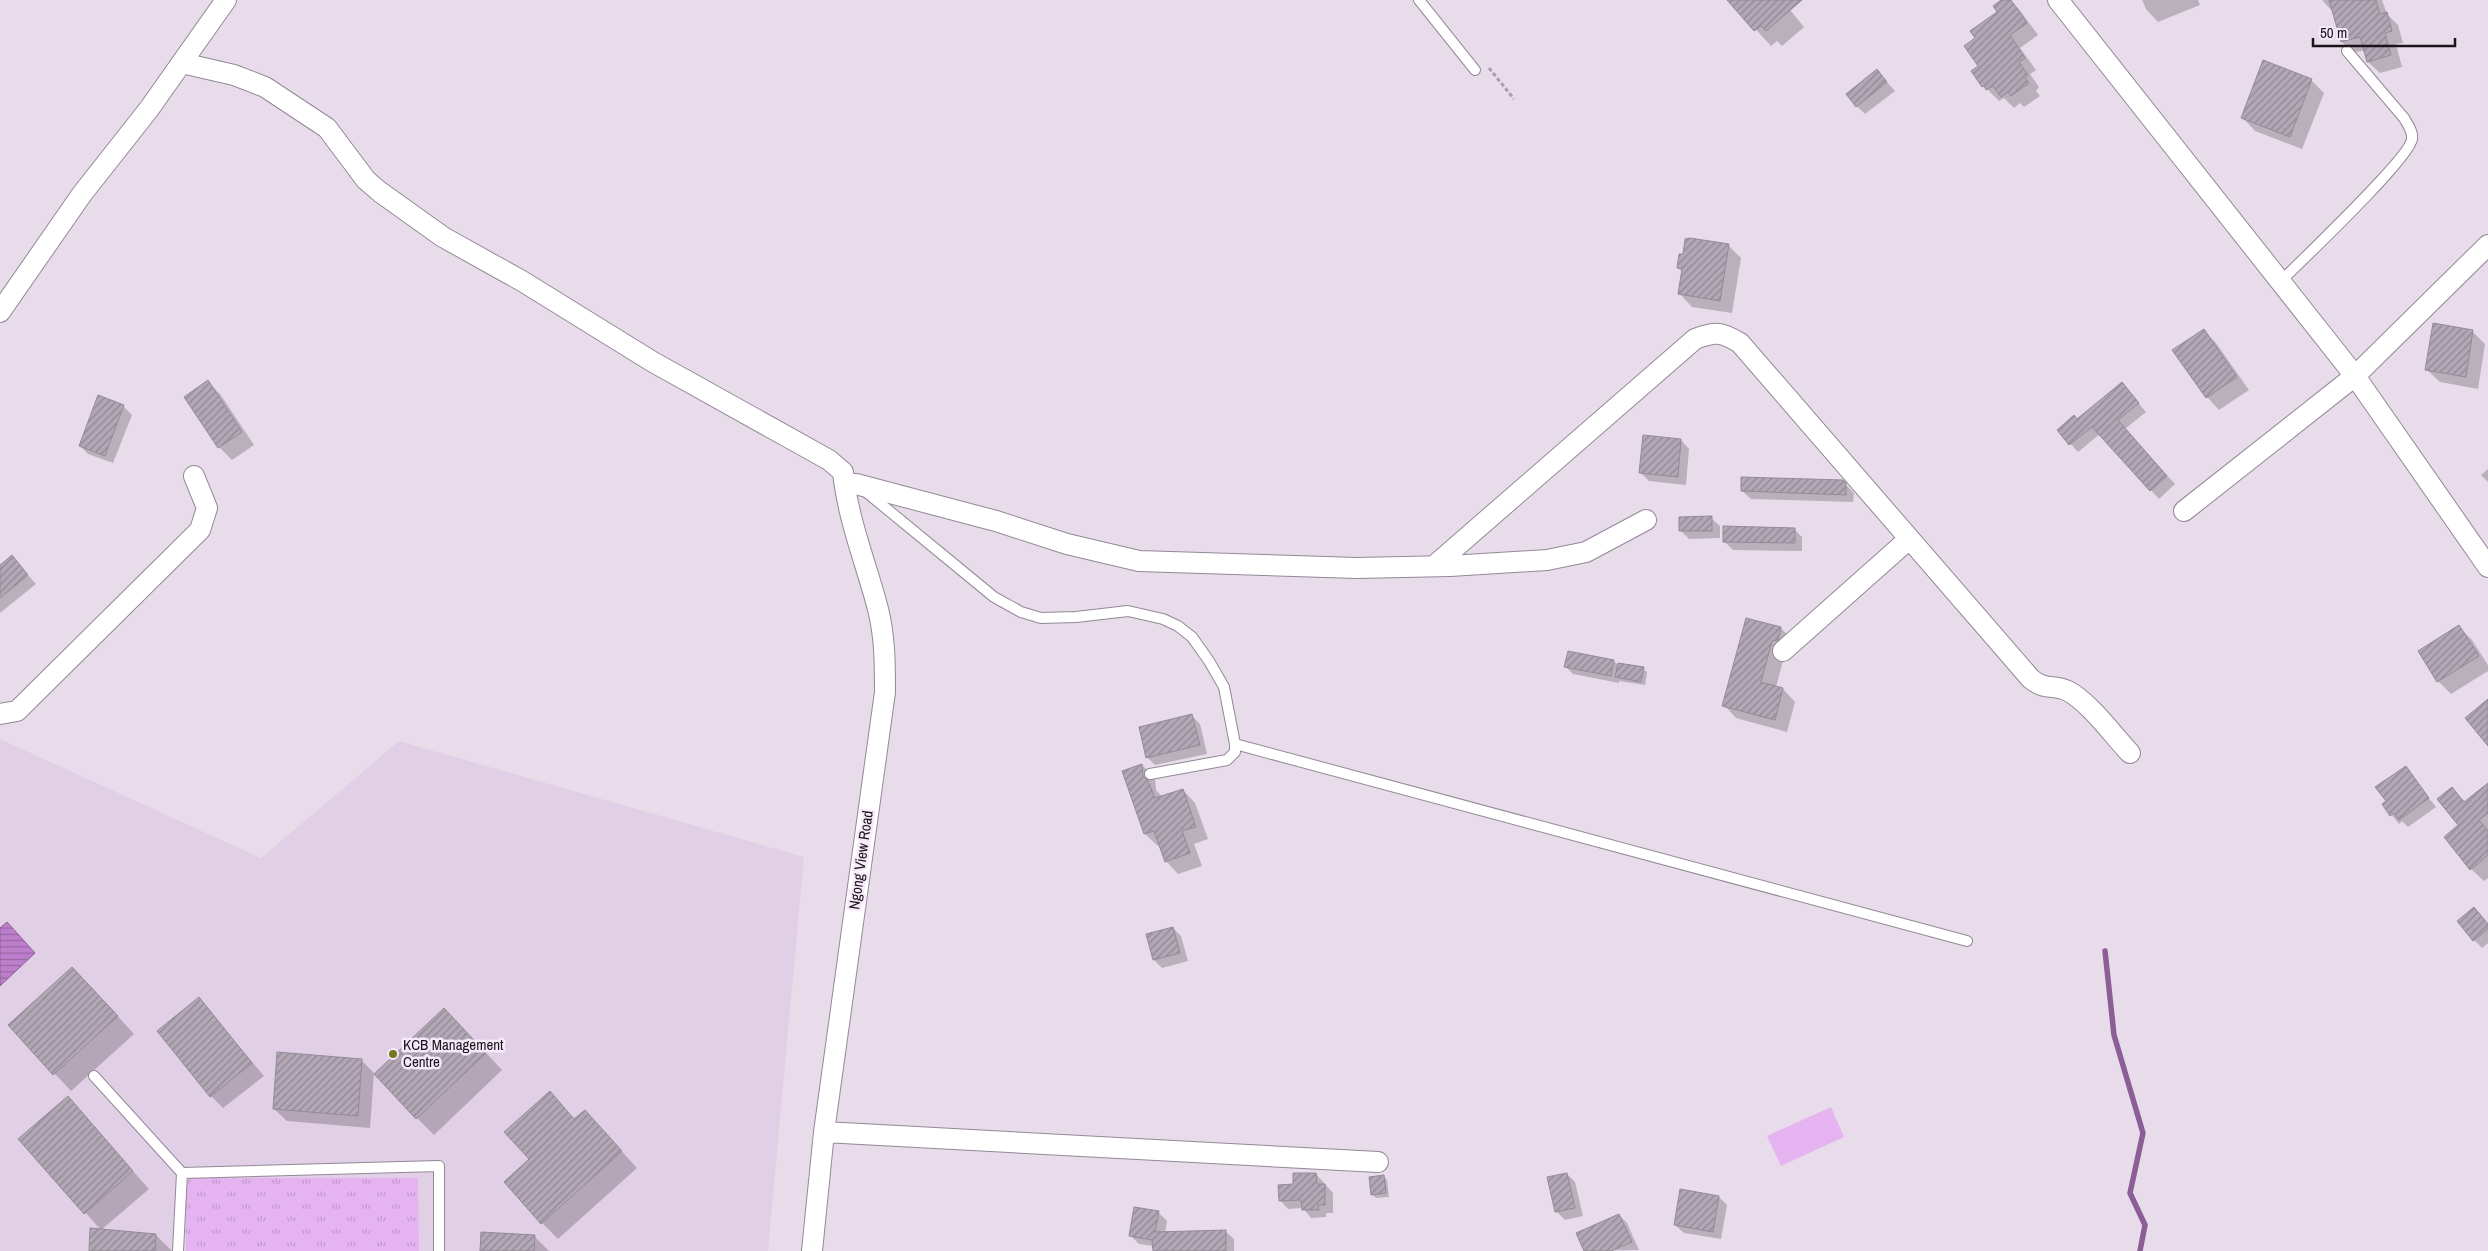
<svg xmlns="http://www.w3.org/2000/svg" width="2488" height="1251" viewBox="0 0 2488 1251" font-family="'Archivo Narrow',sans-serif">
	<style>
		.built { fill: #e1d0e5 }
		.grass { fill: url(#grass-tufts) }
		.park { fill: #e4b3f0 }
		.water { fill: url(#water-rules); stroke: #8c5e96 }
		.shadow { fill: #0003 }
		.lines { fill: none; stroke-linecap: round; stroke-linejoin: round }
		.stream { stroke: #8c5e96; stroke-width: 5.5 }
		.building { fill: url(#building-hatch); stroke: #958a97 }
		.service-casing { stroke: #938896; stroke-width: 12 }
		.minor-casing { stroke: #938896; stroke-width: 22 }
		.path { stroke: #a89eaa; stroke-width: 3; stroke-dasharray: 4 2.5; stroke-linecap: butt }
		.service { stroke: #fff; stroke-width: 10 }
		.minor { stroke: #fff; stroke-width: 20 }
		.poi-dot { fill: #77781e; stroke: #f6e9f9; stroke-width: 2 }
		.labels { text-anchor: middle; stroke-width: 5; stroke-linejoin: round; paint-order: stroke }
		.street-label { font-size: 15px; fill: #181419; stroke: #f6e9f9 }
		.poi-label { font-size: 15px; fill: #181419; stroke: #f6e9f9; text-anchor: start }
	</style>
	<defs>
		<pattern id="grass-tufts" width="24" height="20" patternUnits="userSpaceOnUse" patternTransform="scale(1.25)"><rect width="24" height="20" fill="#e4b3f0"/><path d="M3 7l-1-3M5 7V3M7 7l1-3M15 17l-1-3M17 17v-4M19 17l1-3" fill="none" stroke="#c399cd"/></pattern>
		<pattern id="water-rules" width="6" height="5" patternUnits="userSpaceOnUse" patternTransform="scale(1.25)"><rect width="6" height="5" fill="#bd7ecc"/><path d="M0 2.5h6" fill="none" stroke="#9966a5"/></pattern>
		<pattern id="building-hatch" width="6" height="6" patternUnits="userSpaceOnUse" patternTransform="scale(1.25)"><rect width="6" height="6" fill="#b2a7b5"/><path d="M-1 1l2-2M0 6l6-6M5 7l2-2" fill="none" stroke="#908792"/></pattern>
	</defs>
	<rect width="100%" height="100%" fill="#e8dceb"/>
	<path class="built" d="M0 739 261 858 399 741 804 857 768 1251H0Z"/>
	<path class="grass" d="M186 1178H418L419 1251H186Z"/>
	<path class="park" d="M1831 1107 1844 1137 1781 1166 1767 1136Z"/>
	<path class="water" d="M7 922 35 953 0 986V928Z"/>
	<path class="shadow" d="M1729 0H1782L1804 27 1782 46 1777 41 1771 46Z
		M2003 0H2010L2019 9 2038 35 2020 48 2036 70 2030 74 2039 87 2036 91 2040 96 2024 107 2020 103 2014 108 2004 98 1999 101 1987 89 1980 66 1977 38 1999 12Z
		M2142 0H2198L2200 5 2158 22 2146 9Z
		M2322 0H2382L2387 14 2398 25 2403 43 2396 44 2402 67 2380 73 2368 62 2365 50 2353 53 2342 42 2333 12Z
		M1877 71 1895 91 1865 114 1857 106Z
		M2311 80 2324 93 2302 149 2255 131 2243 118Z
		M1728 245 1741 258 1732 313 1692 307 1680 294 1683 272 1678 268Z
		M2203 330 2216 343 2249 390 2219 410 2207 397Z
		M2472 331 2485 344 2478 389 2440 382 2427 370Z
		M208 382 220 394 254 445 232 460 219 447 185 397Z
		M2122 384 2146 412 2125 429 2175 484 2159 499 2100 434 2078 452 2058 430 2077 420Z
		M123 406 132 415 113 463 88 454 80 446Z
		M1644 436 1681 440 1689 449 1686 485 1649 481 1640 472Z
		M2488 469V482L2481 475Z
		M1842 481 1854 493 1853 502 1751 499 1742 491Z
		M1711 518 1720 526V538L1689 539 1681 531Z
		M1794 529 1802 537V551L1733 550 1724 541Z
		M12 557 36 584 0 613V567Z
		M2459 627 2472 640 2488 665V671L2451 694 2438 681 2420 652Z
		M1781 628 1793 641 1785 653 1776 687 1783 689 1795 702 1787 732 1736 718 1724 705Z
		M1614 661 1619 666 1643 669 1647 672 1645 685 1619 681V683L1573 674 1565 666Z
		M1192 716 1200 724 1207 754 1155 765 1147 757Z
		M1142 765 1155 778 1156 790 1162 797 1183 790 1195 803 1208 839 1194 844 1202 866 1178 874 1166 861 1160 845 1158 846 1145 834 1123 772Z
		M2405 768 2436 807 2408 827 2402 821 2399 824 2383 804 2387 802Z
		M2452 789 2465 802 2488 790V878L2484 881 2471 869Z
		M2474 908 2488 924V943L2482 948 2474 940Z
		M1173 928 1181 936 1188 961 1162 968 1154 960Z
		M89 985 134 1034 71 1091 10 1026Z
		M199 999 264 1076 223 1108 211 1096Z
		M461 1026 502 1070 434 1135 417 1118Z
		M361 1060 374 1073 370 1128 287 1121 274 1109Z
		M550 1093 575 1120 585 1111 637 1168 558 1239 542 1223 531 1160Z
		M68 1098 149 1189 101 1230 20 1139Z
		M1316 1174 1333 1193V1213H1326V1217L1311 1218 1303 1208 1288 1209 1280 1200 1294 1185Z
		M1567 1174 1575 1182 1583 1216 1565 1220 1556 1211Z
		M1383 1176 1387 1180 1389 1197 1376 1198 1372 1194Z
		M1719 1197 1727 1205 1721 1239 1684 1233 1675 1225Z
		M1158 1212 1167 1221 1165 1233 1225 1231 1234 1239V1251H1154V1246L1139 1244 1131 1236Z
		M1619 1215 1627 1223 1639 1250 1585 1251Z
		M156 1235 172 1251H90Z
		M534 1236 549 1251H481Z"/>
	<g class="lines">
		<path class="stream" d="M2105 951 2114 1035 2143 1133 2130 1193 2145 1225 2140 1251"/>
	</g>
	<path class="building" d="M1727 0H1802L1766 31 1761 26 1754 31Z
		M2001 0H2011L2027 23 2010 35 2025 58 2019 62 2028 75 2025 78 2029 83 2011 96 2008 92 2001 97 1993 86 1986 90 1984 86 1982 87 1971 71 1978 66 1964 46 1975 38 1970 31 1997 12 1993 6Z
		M2329 0H2376L2380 14 2387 12 2392 31 2385 33 2391 55 2367 62 2360 37 2341 42Z
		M2263 60 2312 79 2290 137 2241 118Z
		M1877 69 1887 82 1856 107 1846 94Z
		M1690 238 1729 244 1720 301 1678 294 1682 269 1677 268 1679 254H1683L1685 239Z
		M2433 323 2473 330 2466 377 2425 370Z
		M2204 329 2237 377 2206 398 2172 350Z
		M208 380 242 432 218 448 184 397Z
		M2122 382 2139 403 2118 420 2167 476 2150 491 2092 427 2069 445 2057 430 2074 415 2077 419Z
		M98 395 124 405 105 456 79 446Z
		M1643 435 1681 439 1678 477 1639 473Z
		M1741 477 1843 480 1846 483V495L1741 491Z
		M1712 516V531H1679V517Z
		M1723 526 1795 528V543L1723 542Z
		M12 555 28 575 0 598V565Z
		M1746 618 1781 627 1778 640 1772 641 1761 682 1783 688 1775 720 1722 706Z
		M2459 625 2479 656 2437 682 2418 651Z
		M1568 651 1614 660 1611 676 1564 667Z
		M1618 663 1644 667 1641 682 1615 677Z
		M2488 699V746L2465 718Z
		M1192 714 1200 745 1146 758 1139 727Z
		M1142 764 1143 776 1148 781 1155 798 1183 789 1196 827 1182 831 1190 853 1165 862 1154 831 1144 834 1122 771Z
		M2406 766 2429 798 2399 820 2394 813 2390 816 2382 804 2386 801 2375 787Z
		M2488 783V813L2479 820 2488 831V855L2470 870 2444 837 2458 825 2437 799 2452 787 2464 802Z
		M2474 907 2488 924V929L2473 941 2457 921Z
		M1173 927 1180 953 1153 960 1146 934Z
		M72 967 118 1016 53 1075 8 1025Z
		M199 997 252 1063 210 1097 157 1031Z
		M444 1008 486 1053 416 1119 374 1074Z
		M277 1052 362 1059 358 1116 273 1109Z
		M550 1091 574 1119 585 1110 622 1151 541 1224 504 1182 529 1159 504 1132Z
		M68 1096 133 1171 84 1214 18 1139Z
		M1293 1173H1316L1317 1184H1325V1205H1318L1319 1210H1302L1301 1200 1279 1201 1278 1185 1293 1184Z
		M1567 1173 1575 1208 1555 1212 1547 1177Z
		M1384 1175 1386 1193 1371 1195 1369 1177Z
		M1680 1189 1719 1196 1713 1232 1674 1225Z
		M1134 1207 1159 1211 1155 1232 1226 1230V1251H1153L1152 1240 1129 1236Z
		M1619 1214 1632 1242 1611 1251H1584L1576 1233Z
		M90 1228 156 1234 155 1251H89Z
		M481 1232 535 1235 534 1251H480Z"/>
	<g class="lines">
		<g class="service-casing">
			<path id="service" d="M1419 0 1475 70
				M2280 282C2300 262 2410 158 2412 139 2413 131 2408 125 2404 118L2347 51
				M865 491 994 597 1021 612 1041 618 1076 617 1128 611 1163 619 1178 626 1192 637 1209 661 1224 687 1235 744V752L1227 760 1150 774
				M1235 744 1967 941
				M94 1076 182 1173
				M178 1251 182 1173 439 1166V1251"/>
		</g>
		<g class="minor-casing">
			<path id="minor" d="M2058 0 2355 376 2488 567
				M182 63 234 75 265 87 327 128 366 180 380 192 443 237 522 281 653 362 829 460 843 472C848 520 866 563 878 609 885 637 885 664 885 692L824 1132 812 1251
				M0 312 82 194 149 109 226 0
				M856 484 996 521 1067 544 1139 561 1357 568 1450 566 1547 560 1586 552 1646 520
				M2184 511 2355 376 2488 245
				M1434 566 1695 339C1716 331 1722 332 1740 343L2031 679C2046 691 2054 684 2068 691 2089 702 2113 735 2130 753
				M1783 651 1909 539
				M0 714 17 711 200 530 207 508 194 476
				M824 1132 1378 1162"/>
		</g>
		<path class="path" d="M1489 68 1514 99"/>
		<use href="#service" class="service"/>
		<use href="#minor" class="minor"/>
	</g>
	<circle class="poi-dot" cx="393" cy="1054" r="5"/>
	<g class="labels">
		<g class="street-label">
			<text transform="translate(861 860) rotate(-82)" y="5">Ngong View Road</text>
		</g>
		<g class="poi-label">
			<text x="403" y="1050">KCB Management<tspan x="403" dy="17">Centre</tspan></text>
		</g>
	</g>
	<path d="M2313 38v8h142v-8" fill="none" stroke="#181419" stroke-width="2.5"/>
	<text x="2320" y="38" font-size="15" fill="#181419" stroke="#f6e9f9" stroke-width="4" paint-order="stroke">50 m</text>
</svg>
